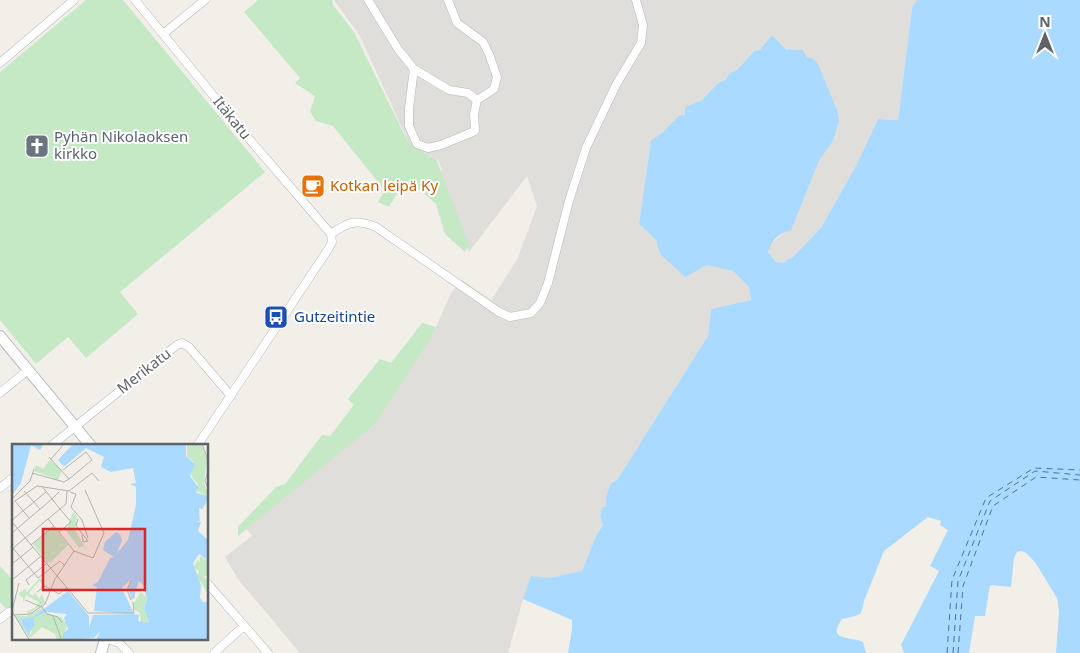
<svg xmlns="http://www.w3.org/2000/svg" width="1080" height="653" viewBox="0 0 1080 653" font-family="'Noto Sans',sans-serif">
	<style>
		.industrial { fill: #e0deda }
		.green { fill: #c5e8c5 }
		.water { fill: #aadaff }
		.lines { fill: none; stroke-linecap: round; stroke-linejoin: round }
		.ferry { stroke: #4174aa; stroke-width: 1; stroke-dasharray: 6 5; stroke-linecap: butt }
		.street-casing { stroke: #b5b8bc; stroke-width: 9 }
		.secondary-casing { stroke: #b6babf; stroke-width: 12 }
		.street { stroke: #fff; stroke-width: 8 }
		.secondary { stroke: #fff; stroke-width: 10 }
		.labels { text-anchor: middle; stroke-width: 4; stroke-linejoin: round; paint-order: stroke }
		.street-label { font-size: 15px; fill: #5f6368; stroke: #fff }
		.worship-label { font-size: 15px; fill: #5b616d; stroke: #fff; text-anchor: start }
		.food-label { font-size: 15px; fill: #c56008; stroke: #fff; text-anchor: start }
		.transit-label { font-size: 15px; fill: #164399; stroke: #fff; text-anchor: start }
		.inset-river { fill: none; stroke: #aadaff; stroke-width: 2.5 }
		.inset-road { fill: none; stroke: #b3b3b1; stroke-width: 1 }
		.view { fill: #d62828; fill-opacity: 0.15; stroke: #d62828; stroke-width: 2.5 }
		.inset-edge { fill: none; stroke: #5f6368; stroke-width: 2.5 }
	</style>
	<rect width="100%" height="100%" fill="#f1efe8"/>
	<path class="industrial" d="M334 0H917L918 2 912 8 898 120 878 119 858 162 821 228 792 258 788 259 784 263 776 262 768 252 771 244 784 232 791 231 819 161 833 141 806 55 796 49H787L772 36 760 50 754 51 738 69 730 73 725 80 718 83 702 100 685 107V116H680L661 134 651 140 639 224 656 240 660 254 733 271 749 287 751 300 711 309 708 336 617 480 611 483 606 506 602 508 600 516 603 524 597 534 582 571 549 578 523 599 508 653H300L238 579 225 557 252 536 245 527 432 336 451 293 462 280 491 300 517 260 537 206 527 176 469 252 438 178 442 170 438 160 417 149 407 139 360 36Z"/>
	<path class="green" d="M86 0H123L265 172 120 292 138 314 86 358 68 337 36 364 0 320V72Z
		M258 0H332L333 5 354 32 407 140 424 153 436 159 469 245 465 252 445 234 436 204 419 189 401 187 389 207 378 202 384 191 378 182 333 126 316 121 310 112 315 96 295 83 300 78 244 12Z
		M422 323 436 327 432 336 375 424 238 536V527L276 487 285 484 322 435 330 436 354 405 348 399 380 359 391 363Z
		M0 566 14 581V606L5 608 0 602Z"/>
	<path class="water" d="M917 0H1080V653H1056L1059 612 1057 598 1035 562 1026 553 1021 551 1017 552 1014 558 1011 587 990 585 985 616H975L969 653H904L901 645 939 571 930 566 948 530 940 525 941 521 928 517 884 551 864 601 862 610 860 614 855 616 842 619C826 642 851 636 863 642L866 653H568L572 629V620L523 599 531 576 549 578 582 571 597 534 603 525 600 516 602 508 606 506V497L611 483 617 480 708 336 711 309 751 300 749 287 733 271 707 265 685 277 660 254 656 240 639 224 651 140 661 134 680 115 685 116V107L702 100 718 83 725 80 730 73 738 69 754 51 760 50 772 35 786 49 803 50 807 58H812L817 62 837 110 839 121 833 141 819 161 791 231C779 232 772 240 768 252L776 262 784 263 788 259 792 258 821 228 858 162 878 119 898 120 912 8Z"/>
	<g class="lines">
		<path class="ferry" d="M947 653 952 580 986 498 1034 468 1080 470
			M953 653 958 581 990 501 1035 471 1080 475
			M958 653 963 586 993 506 1036 477 1080 480"/>
		<g class="street-casing">
			<path id="street" d="M135 0 244 133 331 234
				M368 0 398 49 414 69 449 90 468 93 477 100 474 114 475 131 441 145 428 148 417 144 409 126V108L414 69
				M448 0 457 23 483 42 489 54 497 77 494 89 477 100
				M163 34 205 0
				M0 63 74 0
				M331 234C348 222 356 219 376 227L499 312 510 317 531 313 540 303 548 283 569 201 586 148 616 85 641 43 643 25 636 0
				M0 393 28 370
				M51 446 177 345 182 343 189 347 231 396
				M197 446 329 248 332 242 331 234
				M0 488 14 477
				M208 584 268 653
				M0 619 9 612H14
				M109 639 119 643 129 653
				M214 653 244 626"/>
		</g>
		<g class="secondary-casing">
			<path id="secondary" d="M0 336 91 446
				M101 653 105 639"/>
		</g>
		<use href="#street" class="street"/>
		<use href="#secondary" class="secondary"/>
	</g>
	<defs>
		<g id="church-square" transform="scale(1.25)"><rect x="-9" y="-9" width="18" height="18" rx="4" fill="#6b7280" stroke="#fff"/><path d="M-1.2-6h2.4v3.5h3.3v2.4h-3.3V6h-2.4V-.1h-3.3v-2.4h3.3Z" fill="#fff"/></g>
		<g id="cafe-square" transform="scale(1.25)"><rect x="-9" y="-9" width="18" height="18" rx="4" fill="#e8710a" stroke="#fff"/><path d="M-5.5-4.5H6V0H3Q3 3.5 0 3.5H-2.5Q-5.5 3.5-5.5 0ZM3-3.2v2h1.7v-2ZM-6 4.5H4V6H-6Z" fill="#fff"/></g>
		<g id="bus-square" transform="scale(1.25)"><rect x="-9" y="-9" width="18" height="18" rx="4" fill="#1a4fb4" stroke="#fff"/><path d="M-5-6H5V4H4V6H2V4H-2V6H-4V4H-5ZM-3.5-4V0h7V-4ZM-3.5 1.2v1.5H-2V1.2ZM2 1.2v1.5H3.5V1.2Z" fill="#fff"/></g>
	</defs>
	<g fill-rule="evenodd">
		<use href="#church-square" x="37" y="146"/>
		<use href="#cafe-square" x="313" y="186"/>
		<use href="#bus-square" x="276" y="317"/>
	</g>
	<g class="labels">
		<g class="street-label">
			<text transform="translate(232 118) rotate(51)" y="5">Itäkatu</text>
			<text transform="translate(144 371) rotate(-38)" y="5">Merikatu</text>
		</g>
		<g class="worship-label">
			<text x="54" y="142">Pyhän Nikolaoksen<tspan x="54" dy="17">kirkko</tspan></text>
		</g>
		<g class="food-label">
			<text x="330" y="191">Kotkan leipä Ky</text>
		</g>
		<g class="transit-label">
			<text x="294" y="322">Gutzeitintie</text>
		</g>
	</g>
	<g transform="translate(12 444)">
		<rect width="196" height="196" fill="#f1efe8"/>
		<path d="M175 0H189L195 15 192 37 196 54 193 62 192 57 196 53 183 46 185 41 188 44 179 31 182 18 175 12ZM38 16 50 26 46 36 22 27 24 21 31 25ZM61 68 65 72 63 85 75 108 71 102 67 104 54 86ZM41 83 56 101 39 118 35 119 21 100ZM196 105V132H192L196 138V150L185 132 187 127 182 124 185 116 188 118V112L194 116ZM28 134 34 142 27 137 17 149 21 152 23 149 27 155 30 150 33 159 16 170 15 167 23 164 27 158 14 151 11 159V154L6 150 13 145 15 148ZM129 148 135 154 132 164 137 180 129 179 128 169 122 165V159ZM30 164 31 166 21 173 8 175 19 191 22 174 33 169 49 173 55 180 51 196H45L43 190 30 183 18 194 3 172H14Z" fill="#c5e8c5"/>
		<path d="M0 0H32L28 6 19 1 9 39 0 51ZM61 0H174V12L183 20 178 32 186 43 184 49 196 52 191 65 187 64 188 77H183L189 78 186 87 196 96V108L194 115 187 110 181 119 189 141 188 154 191 158H196V196H78H84L88 187 82 194 51 196V190L56 185 52 174 55 170 35 168 22 174V182L16 191 8 175 21 173 56 147 77 172V184L81 171 121 170 82 167 85 143 80 141 86 138 98 114 102 113 91 106 93 98 104 88 108 90 110 96 105 109 116 96 124 61V43L118 40 124 39 121 24 99 28 89 23 92 13 74 4 53 22 50 21 46 16ZM120 134 116 145 120 155 127 137 131 141 135 155 132 164 137 179 126 177 127 171 122 170 110 144Z" fill="#aadaff" fill-rule="evenodd"/>
		<path class="inset-river" d="M51 151 63 166 71 190 86 181 95 186 91 197M48 154 62 169M121 154 125 132 136 130 141 137 147 197M120 155 124 132 136 129 142 136 148 197M67 177 72 188 86 181M66 179 71 192 86 183 93 186 89 197"/>
		<path class="inset-road" d="M190 0 197 19M39 15 52 0M197 24 193 37 197 47M51 26 74 8 80 16 57 35M20 29 52 38 57 35 37 13M30 42 40 55 47 48M12 47 28 65M58 48 64 50 59 63 70 76 76 94M0 55 18 37 22 25M3 57 25 42 57 47 80 29 87 37M3 57 17 74M36 75 62 107M66 75 64 82 76 97 71 98 70 91M0 76 34 48M0 78 76 169H122L121 158M47 88 59 78 48 65 54 60 55 47M0 89 40 55 48 65 0 105M19 101 42 82M0 103 26 134 48 117 53 122M62 107 81 114 92 89 73 46M0 120 21 103M0 136 28 113M119 136 115 146 119 156M17 141 14 136 34 120M25 148 33 142 47 150 54 144M13 156 30 163 35 170 46 173 50 179M0 167 18 197M0 167 7 139M2 171 18 170 33 160 43 135 62 107M41 172 50 197"/>
		<path class="view" d="M31 85H133V146H31Z"/>
		<rect width="196" height="196" class="inset-edge"/>
	</g>
	<g transform="translate(1045 35)" stroke="#ffffff" stroke-width="4" paint-order="stroke">
	<path d="M0-4L9 19L0 12L-9 19Z" fill="#5f6368"/>
	<text y="-8" font-size="14" font-weight="bold" text-anchor="middle" fill="#5f6368">N</text>
	</g>
</svg>
